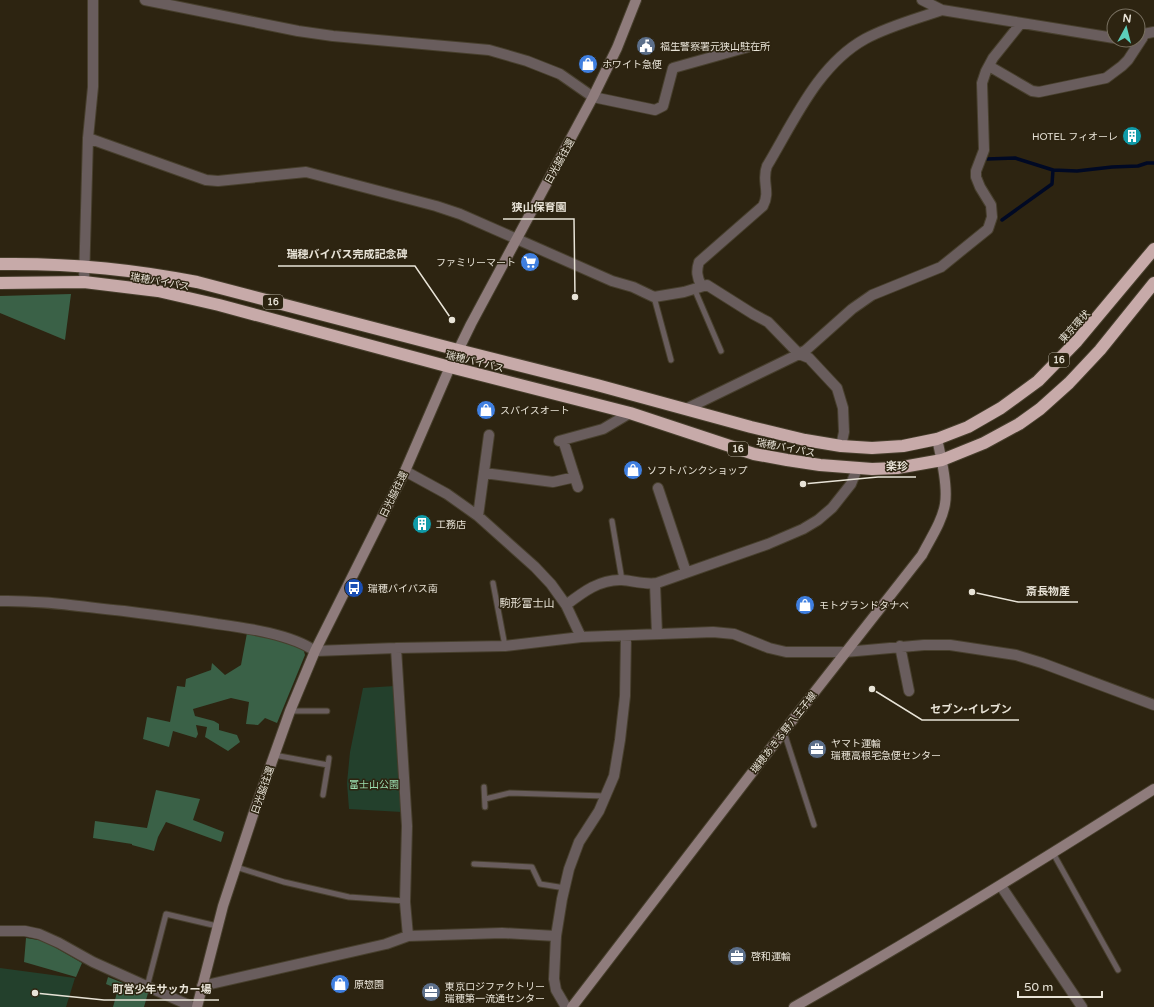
<svg xmlns="http://www.w3.org/2000/svg" width="1154" height="1007" viewBox="0 0 1154 1007" font-family="'Varela Round','Noto Sans JP',sans-serif">
	<style>
		.green { fill: #23402c }
		.forest { fill: #3a6147 }
		.lines { fill: none; stroke-linecap: round; stroke-linejoin: round }
		.stream { stroke: #000924; stroke-width: 3.5 }
		.lane-casing { stroke: #473f2d; stroke-width: 7 }
		.street-casing { stroke: #473f2d; stroke-width: 12 }
		.secondary-casing { stroke: #473f2d; stroke-width: 12 }
		.highway-casing { stroke: #473f2d; stroke-width: 14 }
		.lane { stroke: #695d5d; stroke-width: 5 }
		.street { stroke: #695d5d; stroke-width: 10 }
		.secondary { stroke: #8f7c7c; stroke-width: 10 }
		.highway { stroke: #c7aaa9; stroke-width: 12 }
		.labels { text-anchor: middle; stroke-width: 3; stroke-linejoin: round; paint-order: stroke }
		.shield { fill: #2d2411; stroke: #b0aa9c; stroke-width: 1 }
		.shield-label { font-size: 9px; font-weight: bold; fill: #e8e3d7 }
		.poi-label { font-size: 10px; fill: #e8e3d7; stroke: #2d2411; text-anchor: start }
		.street-label { font-size: 10px; fill: #e8e3d7; stroke: #2d2411 }
		.park-label { font-size: 10px; fill: #9bddaf; stroke: #2d2411 }
		.neighbourhood-label { font-size: 11px; fill: #e8e3d7; stroke: #2d2411 }
		.leader { fill: none; stroke: #e8e3d7; stroke-width: 1.5 }
		.callout-dot { fill: #e8e3d7; stroke: #2d2411; stroke-width: 1.5 }
		.callout-label { font-size: 11px; text-anchor: middle; font-weight: bold; fill: #e8e3d7; stroke: #2d2411; stroke-width: 3; stroke-linejoin: round; paint-order: stroke }
	</style>
	<rect width="100%" height="100%" fill="#2d2411"/>
	<path class="green" d="M395 686 402 812 349 809 347 783 350 752 363 688Z
		M0 968 75 978 66 1007H0Z"/>
	<path class="forest" d="M71 294 65 340 0 313V296Z
		M247 633 273 638 303 648 305 655 277 723 265 718 258 725 246 724 249 702 231 698 193 709 195 716 214 721 219 724V730L237 735 240 742 228 751 205 737 207 727 196 725 198 734 196 738 173 731 169 747 143 739 147 717 170 722 177 686 185 687 186 679 211 670 212 663 225 675 241 665Z
		M156 790 200 799 193 820 224 832 221 842 166 822 158 837 154 851 132 845V844L93 838 95 821 147 828Z
		M26 938 44 941 82 963 76 977 24 962Z
		M108 977 148 993 144 1007H113L118 989 106 984Z"/>
	<g class="lines">
		<path class="stream" d="M987 159 1015 158 1053 170
			M1002 220 1052 184 1053 170 1077 171 1112 167 1138 166 1147 163H1154"/>
		<g class="lane-casing">
			<path id="lane" d="M694 288 721 351
				M654 297 671 360
				M612 521 622 580
				M493 583 505 646
				M290 711H327
				M784 732 814 825
				M274 755 328 765 323 795
				M328 765 329 758
				M484 787 485 807
				M485 799 510 793 605 796
				M1053 853 1118 970
				M474 864 532 867 540 884 565 888
				M236 867 284 882 349 897 405 901
				M147 987 166 914 217 926"/>
		</g>
		<g class="street-casing">
			<path id="street" d="M145 0 298 31 333 36 489 50 527 61 560 74 593 97 655 110 663 106 673 68 748 47
				M922 0 942 10 1114 38
				M1138 35 1154 32
				M989 66 1032 91 1039 92 1106 78 1122 66 1128 60 1145 34
				M88 138 206 180 218 181 306 172 436 206 460 214 612 281 633 287 654 297 684 292 707 285 753 314 768 322 799 354 809 358 837 388 843 408 844 432 841 446
				M84 282 88 138 93 87V0
				M701 285C697 277 696 271 699 262L763 206C771 191 761 181 767 166 794 121 818 65 865 39 889 26 916 19 942 10
				M686 409 799 354 806 350 852 309 872 295 941 267 988 229 992 217 991 205 980 187 976 177V171L984 150 982 83 986 71 993 58 1021 23
				M563 440 578 487
				M559 441 603 429 630 413
				M405 471 447 494 478 516 535 567 551 584 566 605 581 637
				M484 473 553 482 575 477
				M658 488 686 572
				M478 516 489 435
				M655 584 657 634
				M0 601C41 600 83 607 124 611 155 615 186 619 217 624 246 628 291 634 315 651L396 648 505 646 581 637 713 632 734 634 769 648 786 652H845L924 645H950L1016 655 1042 663 1154 705
				M566 605C583 592 600 579 622 580 634 581 646 585 657 583L768 544 803 529 818 520 832 508 851 484 857 469
				M900 646 909 691
				M396 648 407 826 405 902 408 936
				M1001 886 1082 1007
				M0 931H25L39 934 59 943 93 962 193 1007
				M202 986 386 944 408 936 502 933 556 936
				M566 1007 556 990 554 979 556 936 562 899 569 869 579 842 599 811 614 776 620 740 625 696 626 636"/>
		</g>
		<g class="secondary-casing">
			<path id="secondary" d="M197 1007 223 906 254 812 290 711 315 651 405 471 450 367 471 324 593 97 617 48 636 0
				M572 1007 784 731 922 555C930 539 942 522 945 504 948 486 941 457 937 439
				M794 1007C917 938 1036 864 1154 789"/>
		</g>
		<g class="highway-casing">
			<path id="highway" d="M0 264C67 263 132 269 197 282L458 350 597 385 751 427 805 440 841 446 872 448 903 446 937 439 968 427 1001 408 1038 381 1077 341 1154 249
				M0 283 84 282 158 291 219 305 450 367 630 413 754 454 787 460 820 465 872 469 897 468 942 460 984 443 1019 424 1040 409 1069 383 1100 350 1154 283"/>
		</g>
		<use href="#lane" class="lane"/>
		<use href="#street" class="street"/>
		<use href="#secondary" class="secondary"/>
		<use href="#highway" class="highway"/>
	</g>
	<defs>
		<g id="civic-disc" transform="scale(1)"><circle r="9.5" fill="#5c6f8a" stroke="#2d2411"/><path d="M-.6-6.5H3V-4.5H.6V-3L4-1V1h2V6H-6V1h2V-1L-.6-3ZM-1.2 2.5V6h2.4V2.5Z" fill="#fff"/></g>
		<g id="shop-disc" transform="scale(1)"><circle r="9.5" fill="#3f7fe0" stroke="#2d2411"/><path d="M-5-2.5h2.3a2.7 3.5 0 0 1 5.4 0H5L5.5 6h-11ZM-1.5-2.5h3a1.5 2.3 0 0 0-3 0Z" fill="#fff"/></g>
		<g id="building-disc" transform="scale(1)"><circle r="9.5" fill="#0f9aa8" stroke="#2d2411"/><path d="M-4-6H4V6H1V3H-1V6H-4ZM-2.5-4.3h1.7v1.8h-1.7ZM.8-4.3h1.7v1.8H.8ZM-2.5-1h1.7V.8h-1.7ZM.8-1h1.7V.8H.8Z" fill="#fff"/></g>
		<g id="supermarket-disc" transform="scale(1)"><circle r="9.5" fill="#3f7fe0" stroke="#2d2411"/><path d="M-6-5.5h2.5l.6 2H6L4.5 2H-2.5L-4.4-4H-6ZM-1.5 3.2a1.3 1.3 0 1 0 .1 0ZM3 3.2a1.3 1.3 0 1 0 .1 0Z" fill="#fff"/></g>
		<g id="bus-disc" transform="scale(1)"><circle r="9.5" fill="#1a4fb4" stroke="#2d2411"/><path d="M-5-6H5V4H4V6H2V4H-2V6H-4V4H-5ZM-3.5-4V0h7V-4ZM-3.5 1.2v1.5H-2V1.2ZM2 1.2v1.5H3.5V1.2Z" fill="#fff"/></g>
		<g id="office-disc" transform="scale(1)"><circle r="9.5" fill="#5c6f8a" stroke="#2d2411"/><path d="M-6-3h4V-5.5h4V-3h4V5H-6ZM-1-4.5V-3h2v-1.5ZM-6 0V1H6V0Z" fill="#fff"/></g>
	</defs>
	<g fill-rule="evenodd">
		<use href="#civic-disc" x="646" y="46"/>
		<use href="#shop-disc" x="588" y="64"/>
		<use href="#building-disc" x="1132" y="136"/>
		<use href="#supermarket-disc" x="530" y="262"/>
		<use href="#shop-disc" x="486" y="410"/>
		<use href="#shop-disc" x="633" y="470"/>
		<use href="#building-disc" x="422" y="524"/>
		<use href="#bus-disc" x="354" y="588"/>
		<use href="#shop-disc" x="805" y="605"/>
		<use href="#office-disc" x="817" y="749"/>
		<use href="#office-disc" x="737" y="956"/>
		<use href="#shop-disc" x="340" y="984"/>
		<use href="#office-disc" x="431" y="992"/>
	</g>
	<g class="labels">
		<g class="shield">
			<rect x="263" y="295" width="20" height="14" rx="3"/>
			<rect x="1049" y="353" width="20" height="14" rx="3"/>
			<rect x="728" y="442" width="20" height="14" rx="3"/>
		</g>
		<g class="shield-label">
			<text x="273" y="305">16</text>
			<text x="1059" y="363">16</text>
			<text x="738" y="452">16</text>
		</g>
		<g class="poi-label">
			<text x="660" y="50">福生警察署元狭山駐在所</text>
			<text x="602" y="68">ホワイト急便</text>
			<text x="1118" y="140" text-anchor="end">HOTEL フィオーレ</text>
			<text x="516" y="266" text-anchor="end">ファミリーマート</text>
			<text x="500" y="414">スパイスオート</text>
			<text x="647" y="474">ソフトバンクショップ</text>
			<text x="436" y="528">工務店</text>
			<text x="368" y="592">瑞穂バイパス南</text>
			<text x="819" y="609">モトグランドタナベ</text>
			<text x="831" y="747">ヤマト運輸<tspan x="831" dy="12">瑞穂高根宅急便センター</tspan></text>
			<text x="751" y="960">啓和運輸</text>
			<text x="354" y="988">原惣園</text>
			<text x="445" y="990">東京ロジファクトリー<tspan x="445" dy="12">瑞穂第一流通センター</tspan></text>
		</g>
		<g class="street-label">
			<text transform="translate(559 161) rotate(-61)" y="4">日光脇往還</text>
			<text transform="translate(160 281) rotate(10)" y="4">瑞穂バイパス</text>
			<text transform="translate(1074 326) rotate(-48)" y="4">東京環状</text>
			<text transform="translate(475 361) rotate(14)" y="4">瑞穂バイパス</text>
			<text transform="translate(786 447) rotate(11)" y="4">瑞穂バイパス</text>
			<text transform="translate(393 494) rotate(-64)" y="4">日光脇往還</text>
			<text transform="translate(783 732) rotate(-52)" y="4">瑞穂あきる野八王子線</text>
			<text transform="translate(262 790) rotate(-71)" y="4">日光脇往還</text>
		</g>
		<g class="park-label">
			<text x="374" y="788">富士山公園</text>
		</g>
		<g class="neighbourhood-label">
			<text x="527" y="607">駒形富士山</text>
		</g>
	</g>
	<path class="leader" d="M575 297L574 219H503M452 320L415 266H278M803 484L878 477H916M972 592L1018 602H1078M872 689L922 720H1019M35 993L104 1000H219"/>
	<g class="callout-dot">
		<circle cx="575" cy="297" r="4"/>
		<circle cx="452" cy="320" r="4"/>
		<circle cx="803" cy="484" r="4"/>
		<circle cx="972" cy="592" r="4"/>
		<circle cx="872" cy="689" r="4"/>
		<circle cx="35" cy="993" r="4"/>
	</g>
	<g class="callout-label">
		<text x="539" y="211">狭山保育園</text>
		<text x="347" y="258">瑞穂バイパス完成記念碑</text>
		<text x="897" y="470">楽珍</text>
		<text x="1048" y="595">斎長物産</text>
		<text x="971" y="713">セブン-イレブン</text>
		<text x="162" y="993">町営少年サッカー場</text>
	</g>
	<g transform="translate(1126 28) rotate(7)"><circle r="19" fill="#2d2411" stroke="#787060"/>
	<path d="M0-3L7 15L0 10L-7 15Z" fill="#5cceba"/>
	<text y="-6" font-size="11" font-weight="bold" text-anchor="middle" fill="#e8e3d7">N</text>
	</g>
	<path d="M1018 991v6h84v-6" fill="none" stroke="#e8e3d7" stroke-width="2"/>
	<text x="1024" y="991" font-size="12" fill="#e8e3d7" stroke="#2d2411" stroke-width="3" paint-order="stroke">50 m</text>
</svg>
